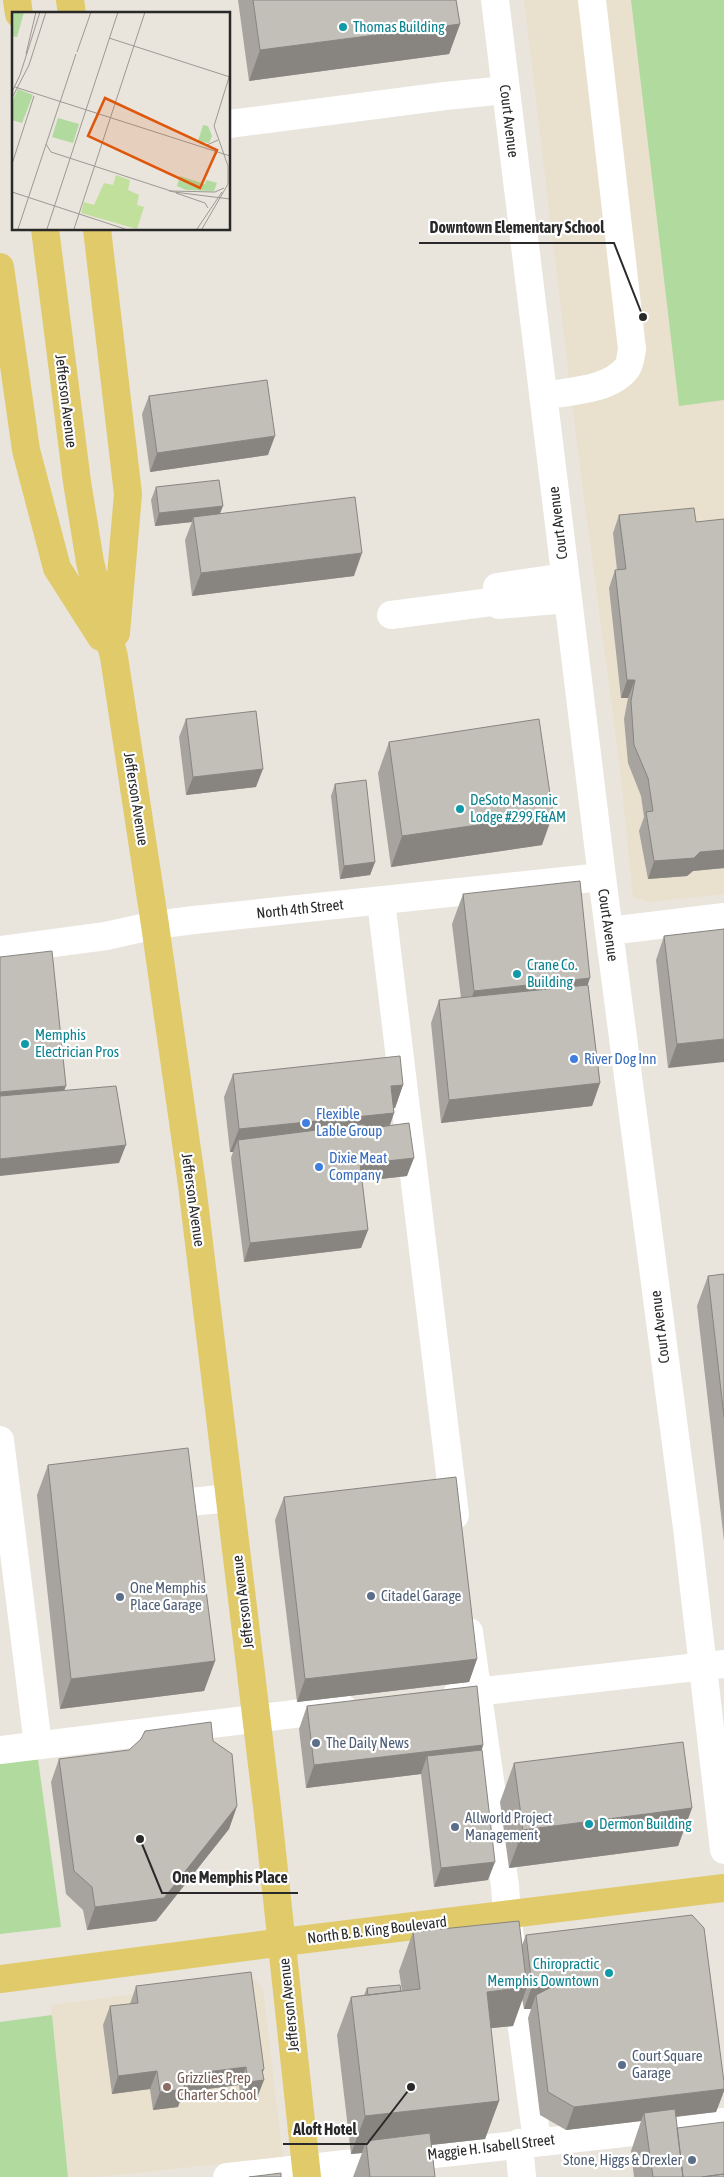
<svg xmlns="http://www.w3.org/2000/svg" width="724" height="2177" viewBox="0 0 724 2177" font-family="'Asap Condensed',sans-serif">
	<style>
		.education { fill: #e9e1cd }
		.green { fill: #b0da9e }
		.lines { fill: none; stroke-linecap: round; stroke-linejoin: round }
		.minor { stroke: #fff; stroke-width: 28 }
		.major { stroke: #e0ca6a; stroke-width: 28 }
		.wall { fill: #a7a39e }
		.shaded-wall { fill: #888581 }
		.building { fill: #c2beb8; stroke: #888581 }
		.culture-dot { fill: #0f9aa8; stroke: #fff; stroke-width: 2 }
		.shop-dot { fill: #3f7fe0; stroke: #fff; stroke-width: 2 }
		.service-dot { fill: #5c6f8a; stroke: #fff; stroke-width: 2 }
		.education-dot { fill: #8d6e63; stroke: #fff; stroke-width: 2 }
		.labels { text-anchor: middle; stroke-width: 4.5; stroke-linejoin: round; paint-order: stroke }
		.culture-label { font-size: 15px; fill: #0d838f; stroke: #fff; text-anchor: start }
		.street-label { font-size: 15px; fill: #292929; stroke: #fff }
		.shop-label { font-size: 15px; fill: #366cbe; stroke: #fff; text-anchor: start }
		.service-label { font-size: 15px; fill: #4e5e75; stroke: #fff; text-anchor: start }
		.education-label { font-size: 15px; fill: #785e54; stroke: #fff; text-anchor: start }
		.inset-road { fill: none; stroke: #9c9994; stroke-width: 1 }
		.view { fill: #de570d; fill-opacity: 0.15; stroke: #de570d; stroke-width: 2.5 }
		.inset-edge { fill: none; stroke: #292929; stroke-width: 2.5 }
		.leader { fill: none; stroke: #292929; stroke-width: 2 }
		.callout-dot { fill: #292929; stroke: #fff; stroke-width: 2 }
		.callout-label { font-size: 16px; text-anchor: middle; font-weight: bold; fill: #292929; stroke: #fff; stroke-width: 4.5; stroke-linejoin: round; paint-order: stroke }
	</style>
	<rect width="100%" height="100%" fill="#e9e4dc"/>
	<path class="education" d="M524 0H724V894L649 902 633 897 620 768 578 452Z
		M244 1980H256L263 1990 283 2157 99 2177H68L51 2005Z"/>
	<path class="green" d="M631 0H724V400L679 406Z
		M38 1759 61 1927 0 1934V1763Z
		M52 2015 68 2177H0V2022Z"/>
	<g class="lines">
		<path class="minor" d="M495 0 602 877 687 1528 724 1850
			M229 124 445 96 506 90
			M543 396C569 391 609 391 627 368 630 364 631 355 632 349L592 0
			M497 587 565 577
			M499 605 568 599
			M391 615 499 601
			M381 901 455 1515
			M609 931 724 917
			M0 950 106 936 155 925 194 920 602 877
			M0 1440 38 1745
			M180 1503 230 1498
			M469 1632 505 1886 507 1915 537 2141
			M457 1694 724 1664
			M0 1750 343 1708
			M519 2143 522 2177
			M227 2177 724 2122"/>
		<path class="major" d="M17 0 19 14
			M70 0 72 14
			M45 229 77 482 90 562 114 657 155 925 192 1185 267 1806 307 2177
			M97 229 128 494 116 633
			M0 267 26 450 57 568 101 637
			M0 1979 283 1942 724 1888"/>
	</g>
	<path class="wall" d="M238 0H456L460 24 449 54 249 81Z
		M149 396 268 455 150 472 142 414Z
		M156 487 220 514 354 576 192 596 185 540 192 522 155 526 151 500Z
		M619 515 696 522 724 519V868L693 871 687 876 648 879 639 831 644 817 641 796 628 763 624 719 628 698H621L609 588 615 570H617L613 533Z
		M186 719 256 787 186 795 179 737Z
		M389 742 542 845 391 867 378 773Z
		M335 784 375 862 370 875 340 879 331 796Z
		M463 894 588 985 600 1083 592 1106 441 1123 431 1023 439 1000 461 998 452 924Z
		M724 929 668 1068 656 960 664 936Z
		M233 1074 403 1085 395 1108H394V1113L390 1125 407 1176 362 1181 368 1230 361 1248 244 1262 231 1158 233 1152H230L224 1097Z
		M724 1274V1541L697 1306 708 1276Z
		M48 1465 215 1661 204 1691 60 1709 37 1495Z
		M284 1497 477 1659 469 1682 297 1702 275 1520Z
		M307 1706 483 1745 482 1750 488 1880 434 1887 421 1774 306 1788 299 1729Z
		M213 1741 237 1806 229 1829 156 1921 87 1930 83 1910 66 1894 51 1782 59 1759Z
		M514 1763 692 1808 678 1846 509 1868 500 1802Z
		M413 1932 522 1945 526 1935 724 2082V2091L716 2112 676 2117 677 2128 724 2177H634L631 2151 641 2121 566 2130 540 2115 528 2018 531 2009H524L522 1999 513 2026 491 2028 499 2101 485 2139 431 2145 435 2177H353L362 2153 351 2154 337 2035 351 1997 364 1995 367 1988 402 1991 399 1971Z
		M136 1986 263 2073 257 2098 241 2100 239 2085 183 2092 178 2107 153 2110 150 2089 112 2094 103 2025 110 2006 130 2004Z"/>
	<path class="shaded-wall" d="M460 24 449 54 249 81 260 50Z
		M275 436 268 455 150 472 157 453Z
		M223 506 218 519 193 517 192 522 155 526 159 513Z
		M362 553 354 576 192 596 201 573Z
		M627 680H635L628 698H621Z
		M263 769 256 787 186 795 193 777Z
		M553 814 542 845 391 867 402 836Z
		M724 850V868L693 871 687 876 648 879 654 861 700 852Z
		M375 862 370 875 340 879 344 866Z
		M590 978 580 1008 463 1021 474 991Z
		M724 1039V1062L668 1068 677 1044Z
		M600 1083 592 1106 441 1123 449 1100Z
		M403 1085 395 1108 383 1109 391 1086Z
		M66 1086 57 1109 0 1114V1092Z
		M394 1113 386 1136 238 1140 233 1152H230L239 1129Z
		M126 1145 119 1163 0 1176V1159Z
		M414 1158 407 1176 354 1182 360 1164Z
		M368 1230 361 1248 244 1262 250 1243Z
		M477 1659 469 1682 297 1702 305 1679Z
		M215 1661 204 1691 60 1709 71 1679Z
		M483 1745 475 1768 427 1756 421 1774 306 1788 314 1765Z
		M237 1806 229 1829 156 1921 87 1930 95 1907Z
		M692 1808 678 1846 509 1868 523 1830Z
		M495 1862 488 1880 434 1887 441 1868Z
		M557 1984 536 1995 531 2009H524L532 1986Z
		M527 1987 513 2026 473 2030 487 1992Z
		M246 2067 239 2085 183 2092 178 2107 153 2110 160 2092 183 2075Z
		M264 2069 260 2080H264L257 2098 241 2100 248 2082 262 2070Z
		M157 2071 150 2089 112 2094 118 2076Z
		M724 2089V2091L716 2112 645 2120 644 2113 641 2121 566 2130 574 2107Z
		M499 2101 485 2139 367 2152 366 2141 362 2153 351 2154 365 2116Z"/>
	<path class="building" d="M253 0H456L460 24 260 50Z
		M267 380 275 436 157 453 149 396Z
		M219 480 223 506 159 513 156 487Z
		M355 497 362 553 201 573 193 517Z
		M694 508 696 522 724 519V850L700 852 694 858 654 861 646 812 653 811 648 778 634 745 631 701 635 680H627L615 570 626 569 619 515Z
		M256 711 263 769 193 777 186 719Z
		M539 719 553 814 402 836 389 742Z
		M366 780 375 862 344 866 335 784Z
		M580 881 590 978 474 991 463 894Z
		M724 929V1039L677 1044 664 936Z
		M52 951 66 1086 0 1092V957Z
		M588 985 600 1083 449 1100 439 1000Z
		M400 1056 403 1085 391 1086 394 1113 239 1129 233 1074Z
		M116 1086 126 1145 0 1159V1096Z
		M409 1123 414 1158 360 1164 368 1230 250 1243 238 1140 364 1124V1129Z
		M724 1274V1417L708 1276Z
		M188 1448 215 1661 71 1679 48 1465Z
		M456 1477 477 1659 305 1679 284 1497Z
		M477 1686 483 1745 314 1765 307 1706Z
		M211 1722 213 1741 232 1754 237 1806 164 1898 95 1907 92 1887 74 1871 59 1759 129 1750 141 1739 145 1731Z
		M683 1742 692 1808 523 1830 514 1763Z
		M482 1750 495 1862 441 1868 427 1756Z
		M692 1915 704 1928 724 2082V2089L574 2107 548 2092 536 1995 557 1984 532 1986 526 1935Z
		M519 1921 527 1987 487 1992 499 2101 365 2116 351 1997 420 1989 413 1932Z
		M251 1972 264 2069 262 2070 264 2080 248 2082 246 2067 183 2075 185 2089 160 2092 157 2071 118 2076 110 2006 138 2003 136 1986Z
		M400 1985 401 1991 368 1995 367 1988Z
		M675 2109 683 2177H653L644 2113Z
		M724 2122V2174L702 2177H683L677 2128Z
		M430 2133 435 2177H370L366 2141Z
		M281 2173V2177H249Z
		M724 2174V2177H702Z"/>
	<g class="culture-dot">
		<circle cx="343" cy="27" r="5"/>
		<circle cx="460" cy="809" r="5"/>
		<circle cx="517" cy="974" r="5"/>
		<circle cx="25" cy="1044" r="5"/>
		<circle cx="589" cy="1824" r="5"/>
		<circle cx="609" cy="1973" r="5"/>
	</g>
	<g class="shop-dot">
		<circle cx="574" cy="1059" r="5"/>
		<circle cx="306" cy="1123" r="5"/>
		<circle cx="319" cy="1167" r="5"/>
	</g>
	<g class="service-dot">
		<circle cx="371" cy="1596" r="5"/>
		<circle cx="120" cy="1597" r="5"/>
		<circle cx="316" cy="1743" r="5"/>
		<circle cx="455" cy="1827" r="5"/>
		<circle cx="622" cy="2065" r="5"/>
		<circle cx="692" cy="2160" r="5"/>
	</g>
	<circle class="education-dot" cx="167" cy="2087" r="5"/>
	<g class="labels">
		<g class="culture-label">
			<text x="353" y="32">Thomas Building</text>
			<text x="470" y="805">DeSoto Masonic<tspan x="470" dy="17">Lodge #299 F&amp;AM</tspan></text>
			<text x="527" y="970">Crane Co.<tspan x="527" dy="17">Building</tspan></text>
			<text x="35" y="1040">Memphis<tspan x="35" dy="17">Electrician Pros</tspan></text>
			<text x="599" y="1829">Dermon Building</text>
			<text x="599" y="1969" text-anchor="end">Chiropractic<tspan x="599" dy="17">Memphis Downtown</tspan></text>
		</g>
		<g class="street-label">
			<text transform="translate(509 121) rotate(83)" y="5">Court Avenue</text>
			<text transform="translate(66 401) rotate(83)" y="5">Jefferson Avenue</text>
			<text transform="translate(558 523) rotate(-97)" y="5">Court Avenue</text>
			<text transform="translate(136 799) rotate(81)" y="5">Jefferson Avenue</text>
			<text transform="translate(300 909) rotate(-6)" y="5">North 4th Street</text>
			<text transform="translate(608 925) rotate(82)" y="5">Court Avenue</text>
			<text transform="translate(193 1200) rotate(82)" y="5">Jefferson Avenue</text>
			<text transform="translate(660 1327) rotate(-97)" y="5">Court Avenue</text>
			<text transform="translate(243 1602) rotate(-97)" y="5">Jefferson Avenue</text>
			<text transform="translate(377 1930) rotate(-7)" y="5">North B. B. King Boulevard</text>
			<text transform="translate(289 2005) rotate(-96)" y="5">Jefferson Avenue</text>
			<text transform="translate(491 2147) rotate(-7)" y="5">Maggie H. Isabell Street</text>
		</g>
		<g class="shop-label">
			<text x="584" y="1064">River Dog Inn</text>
			<text x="316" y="1119">Flexible<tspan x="316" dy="17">Lable Group</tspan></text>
			<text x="329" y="1163">Dixie Meat<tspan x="329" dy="17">Company</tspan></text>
		</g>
		<g class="service-label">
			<text x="130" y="1593">One Memphis<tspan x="130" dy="17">Place Garage</tspan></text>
			<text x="381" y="1601">Citadel Garage</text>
			<text x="326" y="1748">The Daily News</text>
			<text x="465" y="1823">Allworld Project<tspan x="465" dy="17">Management</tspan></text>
			<text x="632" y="2061">Court Square<tspan x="632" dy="17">Garage</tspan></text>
			<text x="682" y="2165" text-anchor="end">Stone, Higgs &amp; Drexler</text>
		</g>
		<g class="education-label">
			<text x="177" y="2083">Grizzlies Prep<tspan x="177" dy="17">Charter School</tspan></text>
		</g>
	</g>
	<g transform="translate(12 12)">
		<rect width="218" height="218" fill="#e9e4dc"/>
		<path d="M0 0H12L5 25 0 24ZM6 77 21 83 10 111 0 108V90ZM46 106 67 112 61 131 40 125ZM191 113 196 114 200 124 197 131 186 129ZM168 164 193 172 194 168 205 171 202 179 174 178 165 174Z" fill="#b0da9e"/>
		<path d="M104 163 118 168 116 178 127 183 125 193 132 195 125 217 69 201 72 190 82 193 92 171 101 173Z" fill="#c0e09b"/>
		<path class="inset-road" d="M97 26 218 65M65 40 79 0M14 42 24 0M8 63 28 0M3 75 218 144M0 80 8 63M0 86 17 53 34 0M188 131 195 133 206 128M34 132 39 140 162 180 218 187M0 152 22 84M157 179 203 180 212 176M0 180 113 217M164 181 193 191 196 196M6 217 64 42M35 217 106 0M62 217 133 0M185 217 210 180M190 217 216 172V154L202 114 218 62"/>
		<path class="view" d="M93 86 205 138 188 176 76 124Z"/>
		<rect width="218" height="218" class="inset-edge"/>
	</g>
	<path class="leader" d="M643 317L614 243H419M140 1839L162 1893H298M411 2087L367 2144H283"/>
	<g class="callout-dot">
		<circle cx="643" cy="317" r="5"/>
		<circle cx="140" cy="1839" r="5"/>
		<circle cx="411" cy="2087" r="5"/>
	</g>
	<g class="callout-label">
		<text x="517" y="233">Downtown Elementary School</text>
		<text x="230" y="1883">One Memphis Place</text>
		<text x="325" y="2135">Aloft Hotel</text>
	</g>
</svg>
